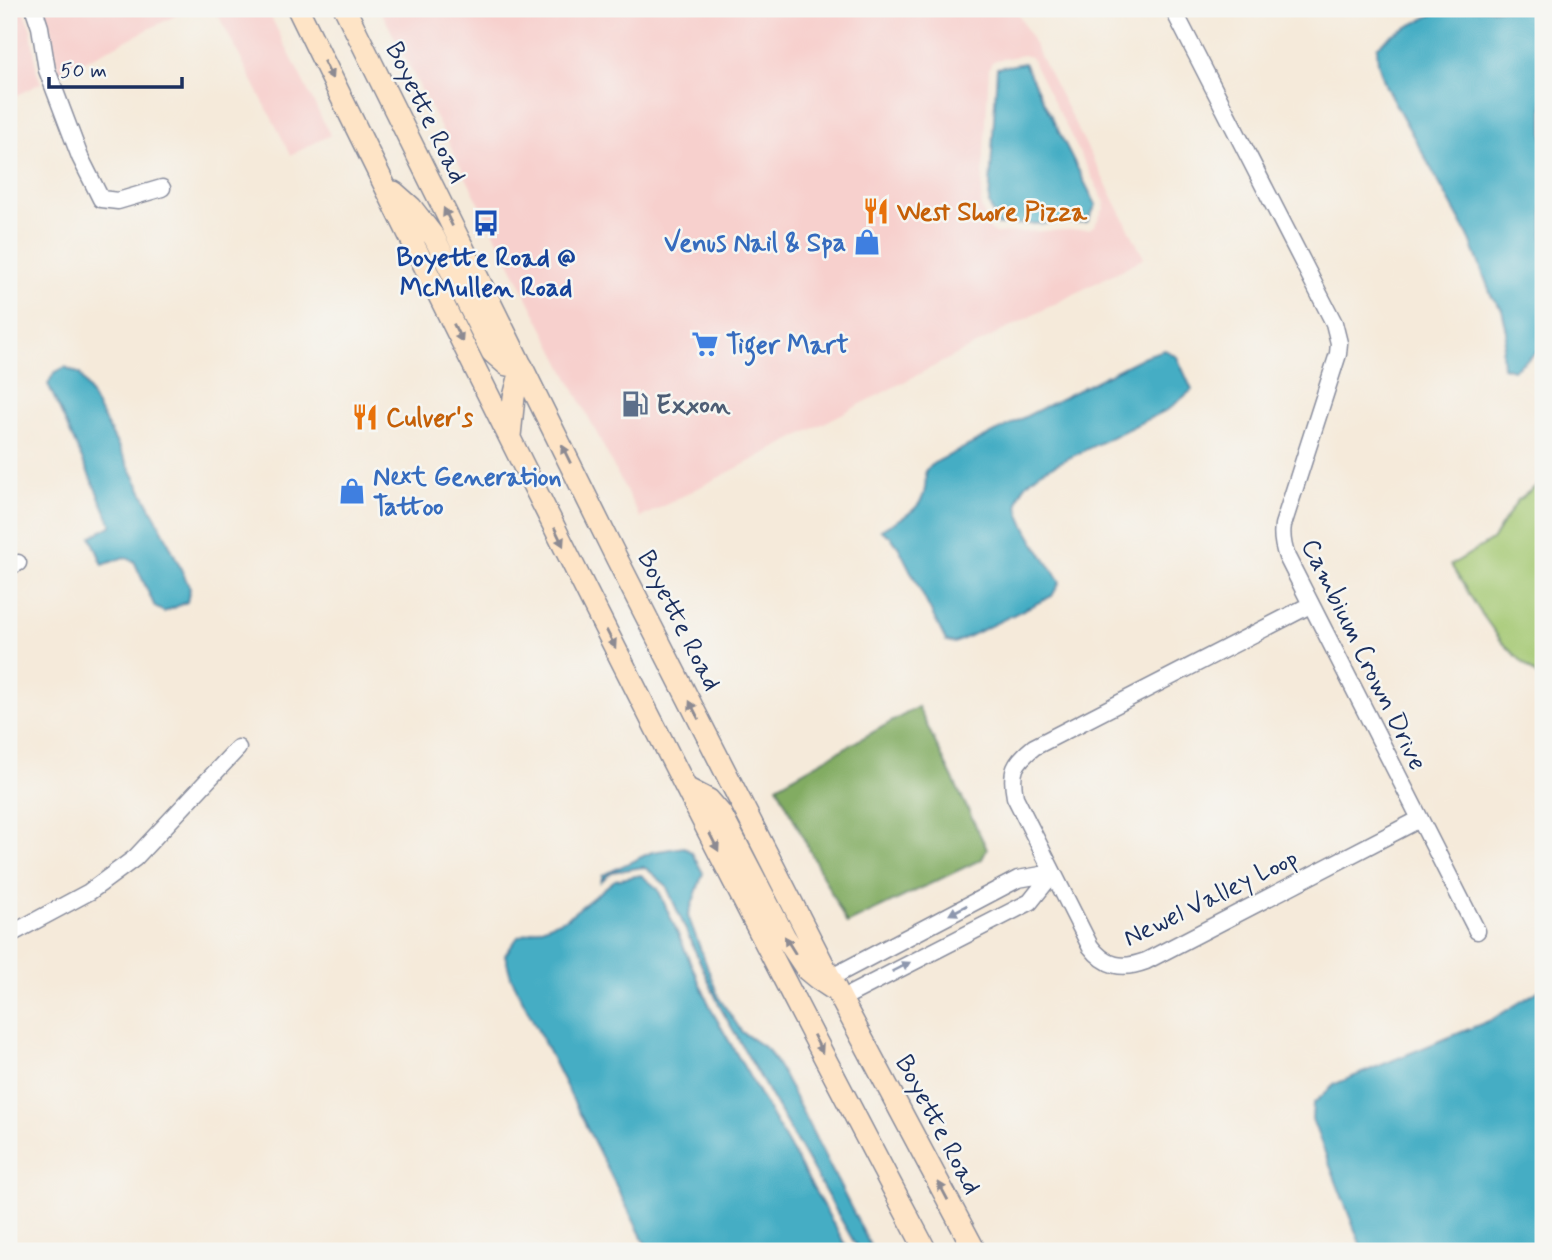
<svg xmlns="http://www.w3.org/2000/svg" width="1552" height="1260" viewBox="0 0 1552 1260" font-family="Mynerve,sans-serif">
	<style>
		.built { fill: #f7d0cd; fill-rule: evenodd }
		.green { fill: #a3c770; stroke: #5f7b67; stroke-width: 2 }
		.forest { fill: #82ac62; stroke: #4e6e60; stroke-width: 2 }
		.water { fill: #44adc4; stroke: #306e91; stroke-width: 2 }
		.lines { fill: none; stroke-linecap: round; stroke-linejoin: round }
		.street-casing { stroke: #888c9c; stroke-width: 19 }
		.secondary-casing { stroke: #888c9c; stroke-width: 24 }
		.street { stroke: #fff; stroke-width: 16 }
		.secondary { stroke: #fee4c6; stroke-width: 21 }
		.oneway { fill: #8c8a92 }
		.oneway2 { fill: #8d97ae }
		.labels { text-anchor: middle; stroke-width: 5; stroke-linejoin: round; paint-order: stroke }
		.street-label { font-size: 26px; fill: #1b2f5e; stroke: #f6f6f2 }
		.food-label { font-size: 26px; font-weight: bold; fill: #c56008; stroke: #f6f6f2; text-anchor: start }
		.shop-label { font-size: 26px; font-weight: bold; fill: #366cbe; stroke: #f6f6f2; text-anchor: start }
		.transit-label { font-size: 26px; font-weight: bold; fill: #164399; stroke: #f6f6f2 }
		.service-label { font-size: 26px; font-weight: bold; fill: #4e5e75; stroke: #f6f6f2; text-anchor: start }
	</style>
	<rect width="100%" height="100%" fill="#f6f6f2"/>
	<filter id="ink" filterUnits="userSpaceOnUse"><feTurbulence type="fractalNoise" baseFrequency=".0143" numOctaves="2"/><feDisplacementMap in="SourceGraphic" scale="14" xChannelSelector="R" yChannelSelector="G"/><feConvolveMatrix kernelMatrix="1 2 1 2 8 2 1 2 1" color-interpolation-filters="sRGB"/></filter>
	<filter id="wash" filterUnits="userSpaceOnUse"><feTurbulence type="fractalNoise" baseFrequency=".00686" numOctaves="4" result="noise"/><feDisplacementMap in="SourceGraphic" scale="28" xChannelSelector="R" yChannelSelector="G"/><feGaussianBlur stdDeviation="1.57" result="paint"/><feColorMatrix in="noise" values="0 0 0 0 0 0 0 0 0 0 0 0 0 0 0 0 0 1.4 0 .05"/><feComposite in="paint" operator="in"/></filter>
	<g filter="url(#wash)">
		<rect width="100%" height="100%" fill="#f5eada"/>
		<path class="built" d="M9 9H23L31 30 37 72 41 83 9 99Z
			M45 9H189L59 74 50 25Z
			M215 9H267L330 135 291 155Z
			M380 9H1016L1144 258 640 518ZM1023 55 1031 57 1105 203 1104 208 1095 225 1089 229 996 233 991 231 981 207 989 68 992 62 996 60Z"/>
		<path class="green" d="M1543 481V682L1502 642 1479 610 1451 565 1492 540 1518 500Z"/>
		<path class="forest" d="M918 707 987 849 982 859 847 924 777 786Z"/>
		<path class="water" d="M1444 9H1543V348L1513 370 1503 367 1502 352 1507 332 1502 309 1492 297 1468 235 1386 87 1378 63 1377 47 1393 34Z
			M1024 63 1096 205 1087 222 998 225 989 204 997 68Z
			M1165 350 1177 357 1192 390 1169 409 1040 472C1030 480 1019 489 1018 503 1017 522 1050 565 1060 582L1052 596 955 643 946 641 899 548 891 537 881 530C908 514 930 508 925 471L934 463 1145 356Z
			M65 367 80 374 164 533 190 588 187 602 164 612 155 607 134 561 124 557 103 565 91 537 112 525 48 384 54 373Z
			M684 847 692 853 703 873 688 916 719 998 742 1032 768 1050 784 1076 873 1251H859L720 1007 666 885 647 869 643 867 612 872 601 881 603 875 652 852Z
			M641 875 658 889 712 1011 849 1251H649L511 977 505 955 518 937 567 918 615 880Z
			M1543 988V1251H1363L1312 1119 1313 1104 1335 1084 1491 1020Z"/>
	</g>
	<g filter="url(#ink)">
		<g class="lines">
			<g class="street-casing">
				<path id="street" d="M34 9 40 27 47 70 80 157 101 199 118 201 162 188
					M1173 9 1334 323 1339 343 1338 354 1283 525C1281 537 1283 546 1287 557L1477 931
					M9 566 18 563
					M1310 605 1034 747C1014 763 1010 771 1015 797L1090 946C1106 967 1122 970 1146 961L1420 819
					M9 935 89 892 135 858 238 748
					M830 978 1018 879 1053 873
					M841 999 1030 902 1053 873"/>
			</g>
			<g class="secondary-casing">
				<path id="secondary" d="M298 9C502 426 709 841 926 1251
					M345 9 617 559 841 999 975 1251
					M394 192 411 207 434 237 492 352 507 365 522 366
					M510 436 514 397 522 366
					M686 788 709 800 721 814 785 937 807 970 818 979 833 989"/>
			</g>
			<use href="#street" class="street"/>
			<use href="#secondary" class="secondary"/>
		</g>
		<defs><path id="oneway-solid" d="M-6-.8H1V-3.2L6.5 0L1 3.2V.8H-6Z" transform="scale(1.75)"/></defs>
		<g class="oneway">
			<use href="#oneway-solid" transform="translate(328 70) rotate(64)"/>
			<use href="#oneway-solid" transform="translate(448 217) rotate(-116)"/>
			<use href="#oneway-solid" transform="translate(458 333) rotate(64)"/>
			<use href="#oneway-solid" transform="translate(566 454) rotate(-116)"/>
			<use href="#oneway-solid" transform="translate(559 537) rotate(64)"/>
			<use href="#oneway-solid" transform="translate(611 639) rotate(63)"/>
			<use href="#oneway-solid" transform="translate(694 710) rotate(-117)"/>
			<use href="#oneway-solid" transform="translate(714 842) rotate(63)"/>
			<use href="#oneway-solid" transform="translate(790 945) rotate(-122)"/>
			<use href="#oneway-solid" transform="translate(818 1044) rotate(63)"/>
			<use href="#oneway-solid" transform="translate(943 1191) rotate(-118)"/>
		</g>
		<g class="oneway2">
			<use href="#oneway-solid" transform="translate(958 910) rotate(152)"/>
			<use href="#oneway-solid" transform="translate(901 967) rotate(-27)"/>
		</g>
	</g>
	<defs>
		<g id="restaurant-bare" transform="scale(2.1)"><path d="M-5-6h1v4h1v-4h1v4h1v-4h1v5L-1.5 .5V6h-2V.5L-5-1ZM5-6V6H3V1.5H1.5Q1.5-4 5-6Z" fill="#e8710a" stroke="#f6f6f2" stroke-width="2.5" paint-order="stroke"/></g>
		<g id="bus-bare" transform="scale(2.1)"><path d="M-5-6H5V4H4V6H2V4H-2V6H-4V4H-5ZM-3.5-4V0h7V-4ZM-3.5 1.2v1.5H-2V1.2ZM2 1.2v1.5H3.5V1.2Z" fill="#1a4fb4" stroke="#f6f6f2" stroke-width="2.5" paint-order="stroke"/></g>
		<g id="shop-bare" transform="scale(2.1)"><path d="M-5-2.5h2.3a2.7 3.5 0 0 1 5.4 0H5L5.5 6h-11ZM-1.5-2.5h3a1.5 2.3 0 0 0-3 0Z" fill="#3f7fe0" stroke="#f6f6f2" stroke-width="2.5" paint-order="stroke"/></g>
		<g id="supermarket-bare" transform="scale(2.1)"><path d="M-6-5.5h2.5l.6 2H6L4.5 2H-2.5L-4.4-4H-6ZM-1.5 3.2a1.3 1.3 0 1 0 .1 0ZM3 3.2a1.3 1.3 0 1 0 .1 0Z" fill="#3f7fe0" stroke="#f6f6f2" stroke-width="2.5" paint-order="stroke"/></g>
		<g id="fuel-bare" transform="scale(2.1)"><path d="M-5.5-6h7V0h2V4h1.3V-2.5L3-4.5l.8-.8L6-3V5H2.5V1h-1V6h-7ZM-4.2-4.7v3.2H.2V-4.7Z" fill="#5c6f8a" stroke="#f6f6f2" stroke-width="2.5" paint-order="stroke"/></g>
	</defs>
	<g fill-rule="evenodd">
		<use href="#restaurant-bare" x="876" y="211"/>
		<use href="#bus-bare" x="486" y="223"/>
		<use href="#shop-bare" x="867" y="242"/>
		<use href="#supermarket-bare" x="705" y="344"/>
		<use href="#fuel-bare" x="635" y="404"/>
		<use href="#restaurant-bare" x="365" y="417"/>
		<use href="#shop-bare" x="352" y="491"/>
	</g>
	<g class="labels">
		<g class="street-label">
			<text transform="translate(427 112) rotate(64)" y="9">Boyette Road</text>
			<text transform="translate(680 620) rotate(63)" y="9">Boyette Road</text>
			<text transform="translate(1365 654) rotate(64)" y="9">Cambium Crown Drive</text>
			<text transform="translate(1210 897) rotate(-26)" y="9">Newel Valley Loop</text>
			<text transform="translate(939 1124) rotate(62)" y="9">Boyette Road</text>
		</g>
		<g class="food-label">
			<text x="897" y="220">West Shore Pizza</text>
			<text x="386" y="426">Culver's</text>
		</g>
		<g class="shop-label">
			<text x="846" y="251" text-anchor="end">Venus Nail &amp; Spa</text>
			<text x="726" y="353">Tiger Mart</text>
			<text x="373" y="485">Next Generation<tspan x="373" dy="30">Tattoo</tspan></text>
		</g>
		<g class="transit-label">
			<text x="486" y="266">Boyette Road @<tspan x="486" dy="30">McMullen Road</tspan></text>
		</g>
		<g class="service-label">
			<text x="656" y="413">Exxon</text>
		</g>
	</g>
	<rect width="1552" height="1260" fill="none" stroke="#f6f6f2" stroke-width="35"/>
	<path d="M49 77v10h133v-10" fill="none" stroke="#1b2f5e" stroke-width="3.5"/>
	<text x="60" y="77" font-size="21" fill="#1b2f5e" stroke="#f6f6f2" stroke-width="5" paint-order="stroke">50 m</text>
</svg>
